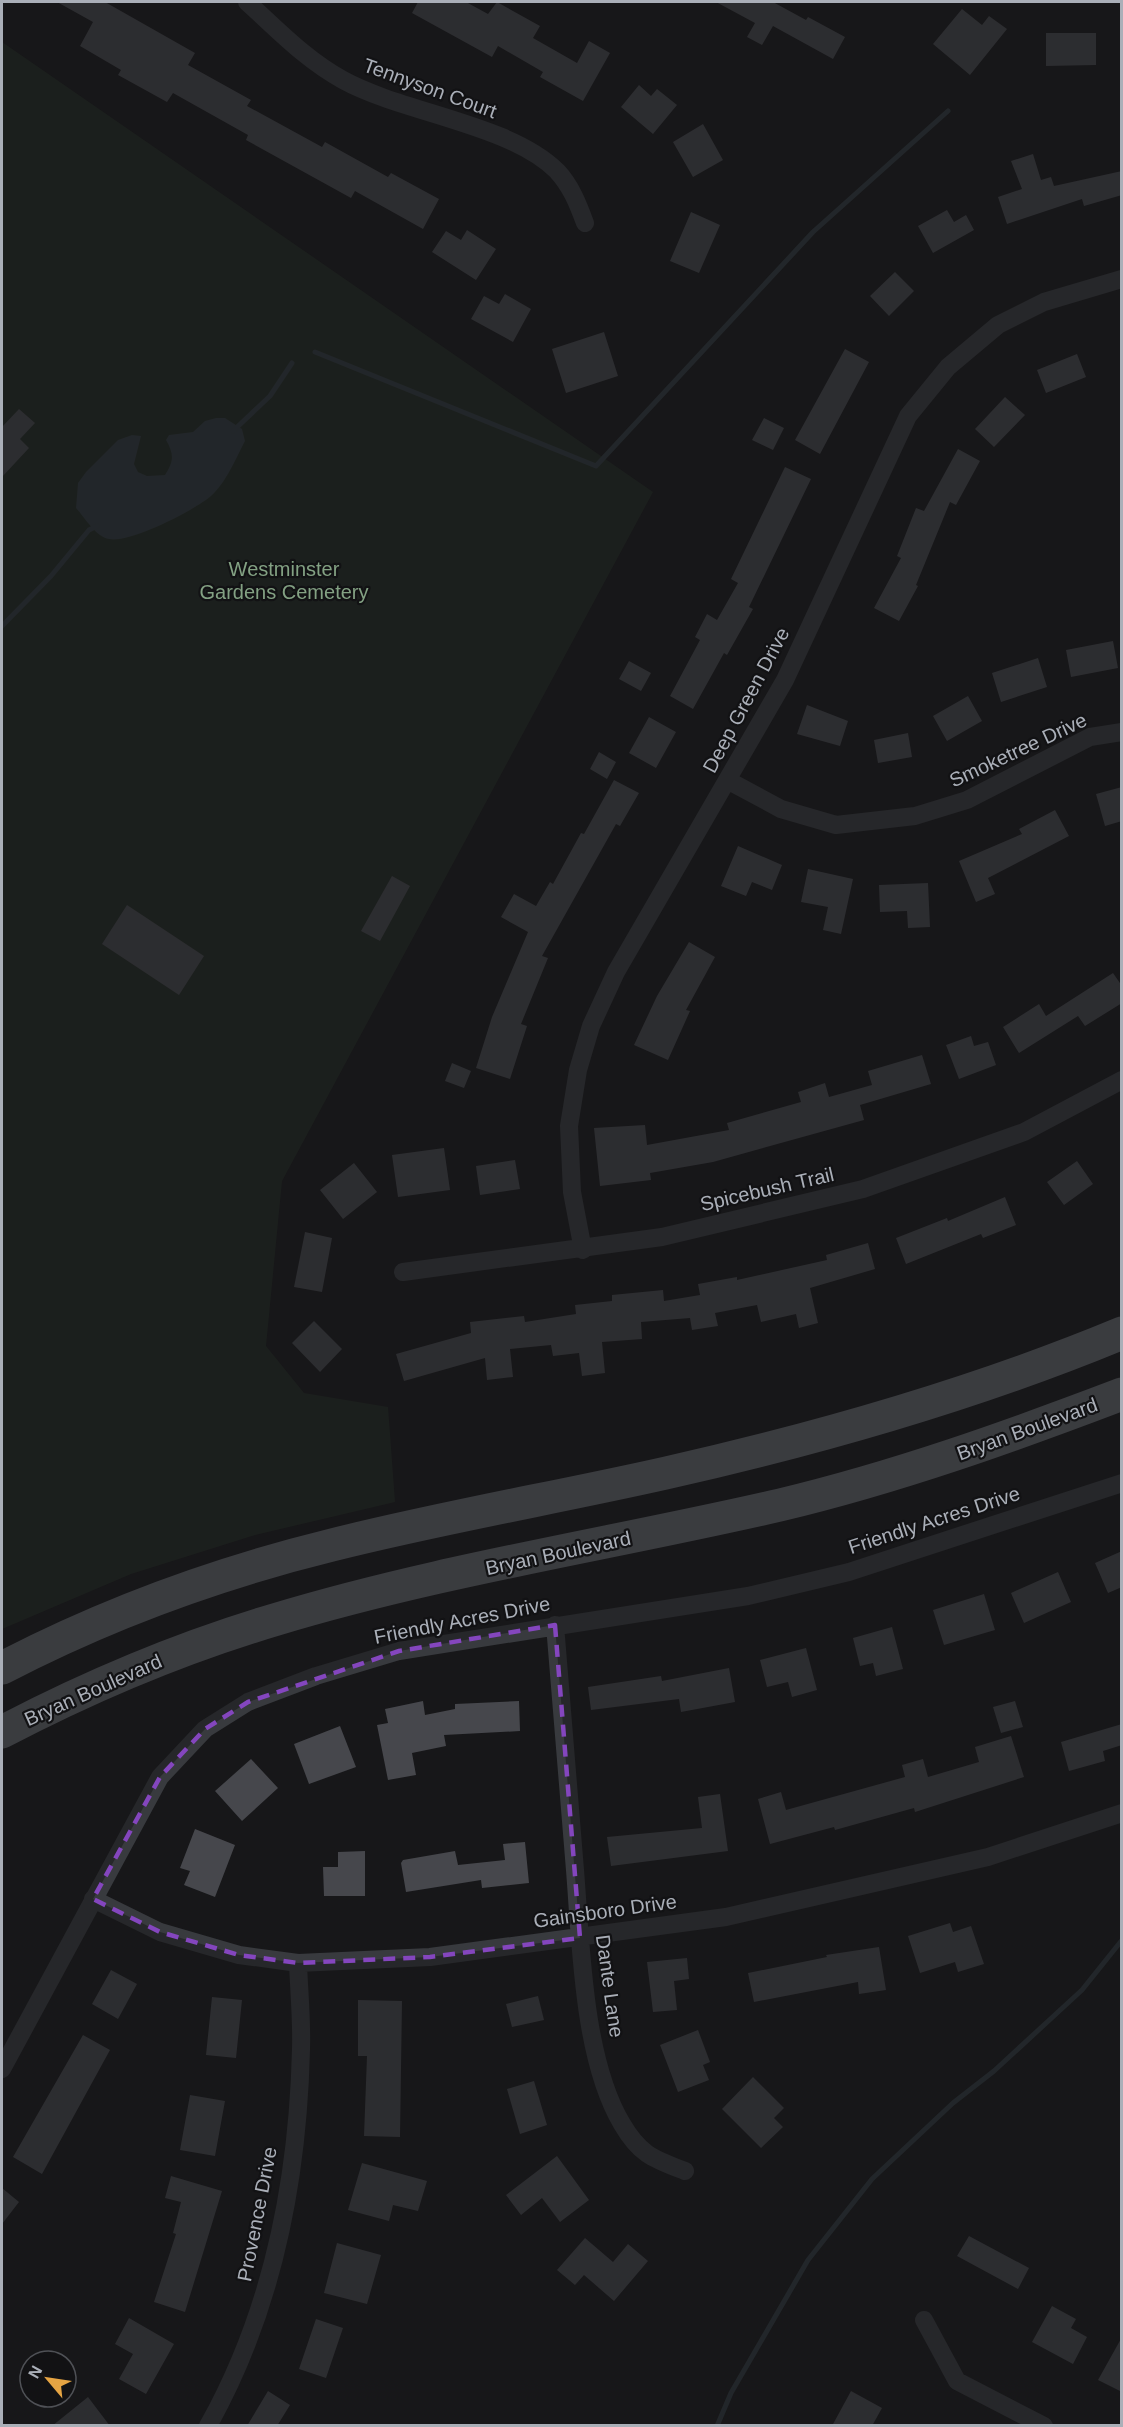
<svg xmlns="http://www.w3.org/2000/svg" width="1123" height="2427" viewBox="0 0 1123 2427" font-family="Helvetica,sans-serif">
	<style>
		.green { fill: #212922 }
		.water { fill: #30393e }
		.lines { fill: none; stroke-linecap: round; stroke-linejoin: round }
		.stream { stroke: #30393e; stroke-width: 5 }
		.building { fill: #46474c }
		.street { stroke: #383a3e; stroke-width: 18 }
		.highway { stroke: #65686e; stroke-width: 33 }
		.marked { fill: none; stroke: #8446be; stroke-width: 4.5; stroke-dasharray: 12 8; stroke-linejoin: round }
		.labels { text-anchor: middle; stroke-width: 4.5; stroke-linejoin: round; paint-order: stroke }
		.street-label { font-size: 20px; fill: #aaafb8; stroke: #121214 }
		.park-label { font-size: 20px; fill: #83a183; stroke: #121214 }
	</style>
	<rect width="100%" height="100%" fill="#171719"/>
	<path class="green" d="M2 42 653 492 282 1181 266 1346 304 1393 388 1407 395 1502 255 1535 131 1574 2 1629Z"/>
	<path class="water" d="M216 418H225L242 429 245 441C236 458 226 483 211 496 195 510 129 544 109 539 96 537 85 518 76 508L78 483 86 472 118 440 132 435 141 436 134 464 138 472 147 476 165 475C174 461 174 454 166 440L169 435 193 432 205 421Z"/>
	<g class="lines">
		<path class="stream" d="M315 352 596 466 813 232 948 111
			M233 431 270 396 292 363
			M2 626 51 576 89 530 97 526
			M717 2426 731 2393 808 2260 872 2179 953 2103 994 2071 1082 1990 1122 1940"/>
	</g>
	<path class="building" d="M57 2H105L195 53 188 65 251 100 247 106 322 147 325 142 388 177 391 173 439 199 423 229 355 191 351 198 246 140 248 135 173 93 167 102 118 75 121 70 80 46 93 22Z
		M418 2H466L488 14 497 2 540 26 533 38 577 63 589 41 610 53 583 101 540 77 543 72 498 46 492 57 412 13Z
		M716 2H773L806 20 808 17 845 37 833 59 773 26 762 45 747 37 755 23Z
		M962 9 982 25 989 16 1007 29 970 75 933 44Z
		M1046 33H1096V65L1046 66Z
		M639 85 651 96 657 89 677 105 653 134 621 107Z
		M703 124 723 160 693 177 673 142Z
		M1033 154 1041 180 1051 177 1054 186 1122 171V195L1084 206 1082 199 1007 224 998 197 1022 189 1011 161Z
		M947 210 954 222 966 215 974 230 933 253 918 226Z
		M691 212 720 225 699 273 670 261Z
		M467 230 496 249 476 280 432 252 446 231 461 240Z
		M895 272 914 291 889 316 870 296Z
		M505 294 531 309 513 342 471 319 484 296 499 304Z
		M604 332 618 376 566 393 552 349Z
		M845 349 869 362 820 454 795 440Z
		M1077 354 1086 377 1046 393 1037 370Z
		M1005 397 1025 415 994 447 975 429Z
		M19 409 35 423 20 439 29 448 2 477V427Z
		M764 418 784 428 773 450 752 440Z
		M958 449 980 461 956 505 950 502 916 585 918 586 899 621 874 608 901 558 897 556 916 508 924 511Z
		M785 467 811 479 749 607 753 609 727 655 724 653 693 709 670 696 700 640 695 637 707 614 717 620 738 583 731 579Z
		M1113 641 1118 668 1071 677 1066 650Z
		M1038 658 1047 687 1001 702 992 673Z
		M629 661 651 673 641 691 619 679Z
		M968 696 982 721 947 741 933 716Z
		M807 705 848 721 840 746 797 734Z
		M649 717 676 732 656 768 629 753Z
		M908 733 912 757 878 763 874 740Z
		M599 752 616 762 607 779 590 769Z
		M614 780 639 793 620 826 616 824 542 956 548 958 521 1024 527 1026 510 1079 476 1068 492 1017 528 932 501 917 514 894 536 906 550 882 553 884 581 833 584 834Z
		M1122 787V821L1105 826 1096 794Z
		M1055 810 1069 836 988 878 995 894 976 902 959 861 1022 834 1019 829Z
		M738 846 782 865 772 890 752 882 746 896 721 886Z
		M808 869 853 879 841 934 823 930 828 907 801 902Z
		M392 876 410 886 380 941 361 931Z
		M928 883 930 927 908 928 907 911 880 912 879 885Z
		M127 905 204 956 179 995 102 944Z
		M689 942 715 957 686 1010 690 1011 668 1060 634 1045 657 996Z
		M1113 973 1122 986V1003L1085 1026 1078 1016 1019 1053 1003 1027 1039 1004 1046 1016Z
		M971 1036 974 1046 988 1042 996 1065 959 1079 946 1045Z
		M922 1055 931 1084 860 1105 864 1120 713 1162 650 1173 651 1180 600 1186 594 1128 645 1125 647 1145 729 1130 727 1123 801 1102 798 1092 825 1083 829 1097 872 1085 868 1071Z
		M452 1063 471 1071 464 1088 445 1081Z
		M444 1148 450 1190 398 1197 392 1155Z
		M515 1160 520 1189 480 1195 476 1166Z
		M1077 1161 1093 1184 1064 1205 1047 1182Z
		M354 1163 377 1192 343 1219 320 1190Z
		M1005 1197 1016 1225 983 1238 981 1234 906 1264 896 1238 947 1218 948 1221Z
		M305 1232 332 1238 322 1292 294 1287Z
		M868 1243 875 1269 810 1288 818 1323 799 1328 796 1314 761 1322 757 1305 715 1313 718 1326 692 1330 690 1318 641 1322 642 1339 602 1342 605 1373 582 1376 579 1353 553 1356 551 1345 510 1349 513 1377 487 1380 485 1358 404 1381 396 1354 471 1333 470 1322 524 1316 525 1322 576 1314 575 1305 612 1301V1295L663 1290 664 1301 700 1295 698 1284 737 1277V1280L827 1260 826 1255Z
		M314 1321 342 1349 320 1372 292 1343Z
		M1122 1551V1587L1108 1593 1095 1563Z
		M1058 1572 1071 1602 1024 1623 1011 1593Z
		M984 1594 995 1630 944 1645 933 1610Z
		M892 1627 903 1669 876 1676 873 1663 860 1666 853 1638Z
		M806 1648 817 1690 792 1697 788 1682 767 1687 760 1660Z
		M729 1668 735 1702 681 1712 679 1699 591 1710 588 1687 661 1676 662 1681Z
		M423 1701 425 1715 455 1709V1704L519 1701 520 1731 444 1735 446 1746 412 1753 416 1775 388 1780 377 1725 388 1723 385 1709Z
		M1015 1701 1023 1727 1001 1733 993 1707Z
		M1122 1724V1745L1103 1751 1105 1761 1069 1771 1061 1742Z
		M340 1726 356 1767 309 1784 294 1744Z
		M1011 1736 1024 1777 915 1812 914 1808 835 1830 834 1827 770 1844 758 1799 781 1792 786 1810 905 1777 902 1765 923 1759 928 1777 979 1762 975 1747Z
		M251 1759 278 1788 242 1821 215 1791Z
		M720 1794 728 1851 611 1866 607 1837 702 1828 698 1797Z
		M195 1829 235 1845 215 1897 184 1885 190 1871 180 1868Z
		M525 1842 529 1883 482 1888 481 1880 406 1892 401 1863 403 1860 455 1851 458 1865 505 1860 503 1844Z
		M365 1851V1896H324L323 1867H338V1852Z
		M950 1923 953 1932 971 1926 984 1964 958 1972 955 1962 920 1973 908 1936Z
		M879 1947 886 1990 859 1994 858 1982 754 2002 748 1973 827 1957 826 1955Z
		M687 1958 689 1979 674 1981 677 2010 653 2012 647 1962Z
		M111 1970 137 1984 118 2019 92 2004Z
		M538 1996 544 2020 512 2027 506 2004Z
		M212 1997 242 2000 236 2058 206 2055Z
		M358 2000 402 2001 400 2137 364 2136 367 2056H358Z
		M698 2030 710 2062 703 2065 709 2080 678 2092 660 2045Z
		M83 2035 110 2050 42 2174 13 2157Z
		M753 2077 784 2108 774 2118 783 2127 761 2148 722 2109Z
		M534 2081 547 2125 520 2134 507 2089Z
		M190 2095 225 2101 215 2156 180 2150Z
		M557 2156 589 2200 560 2222 542 2198 521 2215 506 2195Z
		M362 2163 427 2181 418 2211 393 2205 389 2221 348 2210Z
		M171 2176 222 2191 185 2312 154 2302 176 2234 173 2233 181 2202 165 2198Z
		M2 2188 19 2202 2 2224Z
		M969 2236 1029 2268 1018 2289 957 2256Z
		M585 2238 613 2262 628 2244 648 2261 614 2301 584 2275 575 2285 557 2270Z
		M337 2243 381 2255 367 2304 324 2293Z
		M1052 2306 1076 2319 1071 2328 1087 2337 1073 2364 1032 2342Z
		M129 2318 174 2344 146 2394 119 2379 133 2354 115 2344Z
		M316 2319 343 2328 326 2378 299 2369Z
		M1122 2337V2392L1098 2380Z
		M268 2391 290 2405 277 2426H247Z
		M851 2391 882 2408 872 2426H832Z
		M88 2397 110 2426H52Z"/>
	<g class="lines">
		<path class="street" d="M247 2C278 30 305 59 343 80 403 113 510 124 557 171 571 186 578 204 585 223
			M729 781 781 809 836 825 915 816 967 800 1090 737 1122 732
			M583 1250 572 1192 569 1126 578 1070 591 1026 616 972 785 680 908 416 948 367 998 325 1044 302 1122 279
			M403 1272 662 1237 863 1189 1024 1132 1122 1080
			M555 1625C562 1706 568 1788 575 1870 581 1945 583 2059 622 2124 640 2155 654 2159 685 2171
			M93 1899 160 1932 239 1955 298 1963 430 1957 726 1917 988 1857 1122 1813
			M2 2069 160 1777 205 1729 248 1702 316 1676 399 1651 748 1596 849 1572 1122 1483
			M924 2320 957 2381 1044 2426
			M208 2426C272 2312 298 2179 301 2049 302 2021 299 1991 298 1963"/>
		<path class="highway" d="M2 1668C106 1614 218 1573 332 1545 443 1517 555 1498 666 1473 821 1438 975 1394 1122 1333
			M2 1732C88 1687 180 1648 274 1620 439 1570 611 1544 780 1505 897 1477 1009 1437 1122 1394"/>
	</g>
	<path d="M0 0H1123V2427H0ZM555 1625 580 1938 430 1957 298 1963 239 1955 160 1932 93 1899 160 1777 205 1729 248 1702 399 1651Z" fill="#171719" fill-opacity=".55" fill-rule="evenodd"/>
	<path class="marked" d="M555 1625 580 1938 430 1957 298 1963 239 1955 160 1932 93 1899 160 1777 205 1729 248 1702 399 1651Z"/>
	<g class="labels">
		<g class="street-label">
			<text transform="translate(430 88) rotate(20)" y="7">Tennyson Court</text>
			<text transform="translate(746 700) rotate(-62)" y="7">Deep Green Drive</text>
			<text transform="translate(1018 750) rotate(-25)" y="7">Smoketree Drive</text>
			<text transform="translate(767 1189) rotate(-13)" y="7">Spicebush Trail</text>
			<text transform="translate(1027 1429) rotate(-20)" y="7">Bryan Boulevard</text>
			<text transform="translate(934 1520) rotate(-18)" y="7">Friendly Acres Drive</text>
			<text transform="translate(558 1553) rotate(-12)" y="7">Bryan Boulevard</text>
			<text transform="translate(462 1620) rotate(-11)" y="7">Friendly Acres Drive</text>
			<text transform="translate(93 1690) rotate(-24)" y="7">Bryan Boulevard</text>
			<text transform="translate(605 1911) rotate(-8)" y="7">Gainsboro Drive</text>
			<text transform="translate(610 1986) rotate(82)" y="7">Dante Lane</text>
			<text transform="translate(257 2214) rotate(-79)" y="7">Provence Drive</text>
		</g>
		<g class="park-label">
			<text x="284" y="576">Westminster<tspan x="284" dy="23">Gardens Cemetery</tspan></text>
		</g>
	</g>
	<rect width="1123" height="2427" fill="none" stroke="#aaafb8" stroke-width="6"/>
	<g transform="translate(48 2379) rotate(299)"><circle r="28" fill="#121214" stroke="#4f5156" stroke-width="1.5"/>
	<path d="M0-4.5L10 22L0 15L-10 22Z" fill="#e5a443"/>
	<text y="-9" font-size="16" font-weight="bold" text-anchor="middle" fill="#aaafb8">N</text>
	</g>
</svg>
